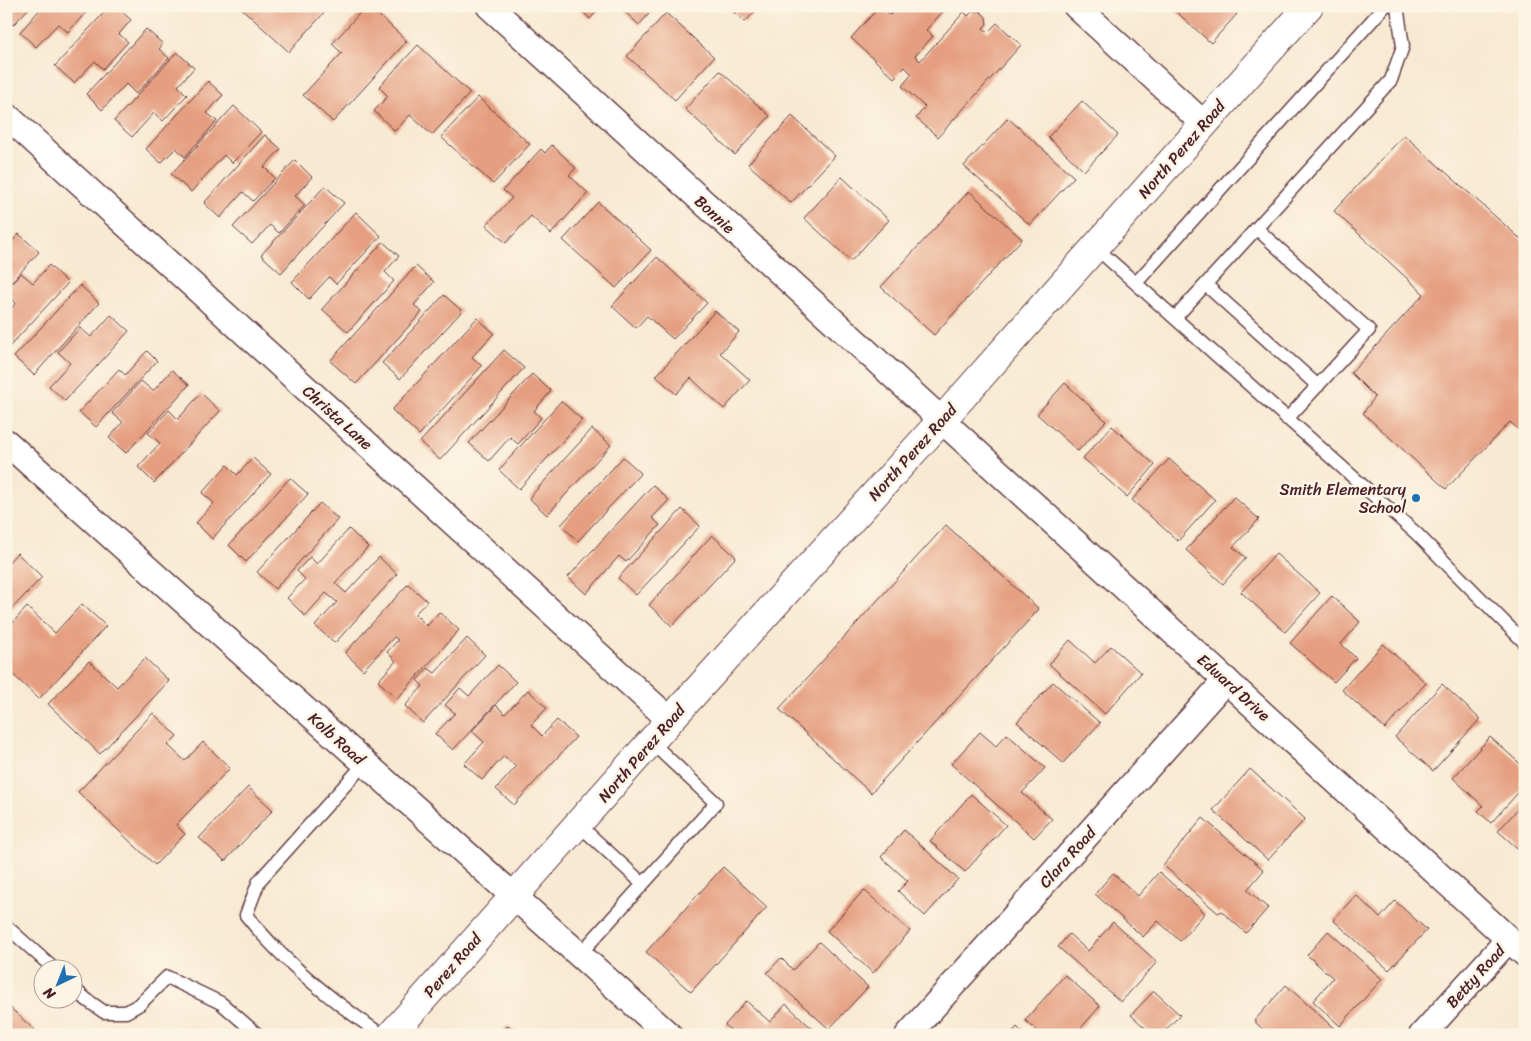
<svg xmlns="http://www.w3.org/2000/svg" width="1531" height="1041" viewBox="0 0 1531 1041" font-family="Sriracha,sans-serif">
	<style>
		.building { fill: #e59f80 }
		.lines { fill: none; stroke-linecap: round; stroke-linejoin: round }
		.service-casing { stroke: #643d44; stroke-width: 15 }
		.minor-casing { stroke: #643d44; stroke-width: 28 }
		.tertiary-casing { stroke: #643d44; stroke-width: 30 }
		.service { stroke: #fff; stroke-width: 12 }
		.minor { stroke: #fff; stroke-width: 25 }
		.tertiary { stroke: #fff; stroke-width: 28 }
		.poi-dot { fill: #1f6fb2; stroke: #fcf5e5; stroke-width: 2 }
		.labels { text-anchor: middle; stroke-width: 5; stroke-linejoin: round; paint-order: stroke }
		.street-label { font-size: 16px; fill: #4a1f2b; stroke: #fcf5e5 }
		.poi-label { font-size: 16px; fill: #4a1f2b; stroke: #fcf5e5; text-anchor: end }
	</style>
	<rect width="100%" height="100%" fill="#fcf5e5"/>
	<filter id="ink" filterUnits="userSpaceOnUse"><feTurbulence type="fractalNoise" baseFrequency=".02" numOctaves="2"/><feDisplacementMap in="SourceGraphic" scale="10" xChannelSelector="R" yChannelSelector="G"/><feConvolveMatrix kernelMatrix="1 2 1 2 8 2 1 2 1" color-interpolation-filters="sRGB"/></filter>
	<filter id="wash" filterUnits="userSpaceOnUse"><feTurbulence type="fractalNoise" baseFrequency=".0096" numOctaves="4" result="noise"/><feDisplacementMap in="SourceGraphic" scale="20" xChannelSelector="R" yChannelSelector="G"/><feGaussianBlur stdDeviation="1.12" result="paint"/><feColorMatrix in="noise" values="0 0 0 0 0 0 0 0 0 0 0 0 0 0 0 0 0 1.4 0 .05"/><feComposite in="paint" operator="in"/></filter>
	<g filter="url(#wash)">
		<rect width="100%" height="100%" fill="#f8e9d2"/>
		<g id="blocks">
			<path class="building" d="M6 6H31L13 25 6 19Z
				M43 6H92L68 32 58 24 36 47 20 32Z
				M110 6H116L131 20 119 34 128 42 103 69 95 61 74 83 55 66Z
				M239 6H330L289 52Z
				M366 6H369L407 41 333 122 303 95 342 53 332 44Z
				M577 6H602L590 19Z
				M619 6H656L639 25Z
				M727 6H760L745 22Z
				M880 6 890 15 898 6H948L926 30 933 36 915 56 920 61 964 12 968 16 973 11H980L986 17 987 24 983 28 988 32 997 23 1021 45 938 137 916 118 925 107 902 86 912 74 905 67 894 78 851 38Z
				M1170 6H1229L1237 14 1211 43Z
				M666 13 714 57 675 100 627 56Z
				M146 29 163 44 159 49 169 58 136 94 126 84 102 110 86 94Z
				M418 45 470 93 432 135 410 115 395 131 374 111 388 96 379 87Z
				M177 52 194 68 178 86 187 95 163 121 154 113 132 137 114 121Z
				M720 71 770 116 735 155 685 109Z
				M208 81 223 95 207 113 217 121 185 157 176 148 161 163 146 149Z
				M478 97 530 144 493 184 441 137Z
				M1082 101 1118 135 1084 171 1048 137Z
				M234 106 261 132 232 163 224 155 191 192 171 174Z
				M792 116 835 156 791 203 748 164Z
				M1008 118 1074 177 1030 225 964 166Z
				M265 135 281 149 264 167 275 178 253 201 243 192 220 218 204 203Z
				M1404 135 1525 243V435L1510 422 1446 489 1363 413 1375 397 1351 373 1424 294 1334 211Z
				M552 145 576 168 569 175 588 193 551 234 531 216 506 243 486 225 512 198 503 190 541 149 545 153Z
				M295 160 312 177 295 196 305 205 279 233 270 225 252 244 233 227Z
				M842 177 889 220 851 261 804 218Z
				M325 186 344 203 281 273 261 255Z
				M969 191 1022 239 934 335 881 287Z
				M598 202 651 250 616 288 563 240Z
				M356 212 381 236 336 284 329 277 309 299 292 282Z
				M19 234 39 252 6 288V248Z
				M383 242 399 256 385 272 394 281 348 332 322 309Z
				M657 257 707 303 673 339 647 316 636 328 612 306Z
				M49 265 68 283 9 347 6 344V314L16 303 6 294V290L21 273 33 283Z
				M416 266 434 282 414 305 422 312 356 384 330 361Z
				M80 285 99 303 34 375 14 357Z
				M444 295 462 311 400 379 382 363Z
				M715 311 739 332 720 353 750 380 724 409 691 378 676 394 656 376Z
				M111 315 129 331 65 401 49 386 70 363 58 352 80 328 91 337Z
				M477 318 494 333 472 357 482 366 419 435 392 410Z
				M504 350 524 368 440 460 420 442Z
				M147 351 157 361 96 427 79 412 119 369 125 375Z
				M172 370 189 385 126 453 109 438 123 422 112 413 141 381 153 391Z
				M532 374 551 391 534 411 541 418 518 444 510 437 489 461 469 443Z
				M1065 383 1106 421 1078 451 1037 414Z
				M201 393 220 411 154 483 138 467 160 443 148 433 169 410 178 419Z
				M561 401 582 420 519 489 499 470Z
				M1112 426 1155 465 1127 497 1083 458Z
				M592 429 611 445 547 515 529 498Z
				M623 457 641 473 578 541 561 525Z
				M253 458 271 474 212 539 196 523 214 503 202 493 227 465 237 475Z
				M1169 459 1215 500 1178 541 1132 500Z
				M290 478 308 494 246 562 229 545Z
				M653 485 669 500 652 518 660 525 626 562 619 556 586 594 568 577Z
				M1234 497 1259 519 1233 547 1246 558 1223 584 1186 550Z
				M320 503 338 519 275 589 257 572Z
				M682 509 700 526 636 595 618 578Z
				M946 525 1039 609 871 793 779 709Z
				M349 529 368 547 335 583 346 593 379 557 397 574 335 643 315 626 337 602 326 593 305 616 287 598 305 579 297 571 310 557 317 564Z
				M712 535 736 557 672 626 649 605Z
				M17 553 42 577 6 615V565Z
				M1276 554 1320 593 1285 632 1241 592Z
				M408 584 427 601 415 614 427 626 439 612 459 630 397 699 378 681 396 661 387 652 398 640 394 637 363 670 345 653Z
				M1332 596 1360 622 1341 644 1356 658 1334 682 1290 643Z
				M82 604 106 626 39 699 6 668V630L27 607 55 633Z
				M467 638 485 655 423 723 405 706 423 686 417 680 428 668 435 673Z
				M1070 640 1095 663 1111 646 1141 673 1105 714 1049 664Z
				M1383 644 1426 683 1385 729 1342 690Z
				M145 658 169 681 100 754 48 704 89 661 117 687Z
				M498 665 516 682 453 750 435 734 455 713 445 705 460 688 469 696Z
				M1053 682 1100 723 1063 763 1017 722Z
				M1442 684 1480 719 1433 771 1395 737Z
				M528 690 547 708 531 725 542 736 557 720 576 737 514 805 496 789 516 767 504 756 482 780 464 764 484 742 472 731 496 705 505 714Z
				M153 713 177 736 168 745 185 761 203 742 230 768 176 825 185 834 155 865 78 792Z
				M980 732 996 746 1007 734 1045 768 1022 793 1052 819 1034 838 951 764Z
				M1490 737 1525 768V785L1491 823 1478 811 1483 806 1453 778Z
				M1250 769 1305 819 1268 860 1213 810Z
				M248 787 273 810 225 861 199 838Z
				M971 794 1006 825 965 872 930 841Z
				M1525 801V855L1498 831Z
				M1203 818 1264 870 1247 890 1268 908 1246 933 1221 911 1218 913 1163 865Z
				M904 830 958 879 925 916 898 891 908 881 881 857Z
				M723 867 767 907 691 992 646 952Z
				M1159 872 1205 913 1180 941 1158 921 1143 937 1095 894 1113 873 1138 896Z
				M864 890 910 931 873 973 827 931Z
				M1356 895 1380 918 1395 901 1427 930 1389 970 1333 920Z
				M1113 922 1157 962 1121 1002 1058 947 1069 934 1088 951Z
				M1328 931 1382 979 1340 1026 1313 1001 1333 978 1307 955Z
				M819 942 868 987 829 1029 767 973 781 958 793 970Z
				M1065 975 1100 1006 1075 1035H1042L1025 1020Z
				M1286 985 1337 1031 1333 1035H1269L1254 1021Z
				M1154 991 1180 1015 1161 1035H1153L1131 1015Z
				M746 1001 770 1022 786 1004 819 1035H736L725 1025Z
				M6 1004 40 1035H6Z
				M508 1025 519 1035H499Z
				M1017 1027 1025 1035H1010Z"/>
		</g>
	</g>
	<g filter="url(#ink)">
		<use href="#blocks" fill-opacity="0" stroke="#643d44" stroke-width="1"/>
		<g class="lines">
			<g class="service-casing">
				<path id="service" d="M1257 229 1369 330 1287 419
					M1095 247 1417 534 1525 643
					M1136 283 1385 6
					M1206 285 1318 386
					M1175 318 1391 80 1403 46 1397 6
					M365 763 259 881 246 915C283 962 332 1001 382 1035
					M578 824 642 883
					M6 926 53 968
					M580 954 716 803 651 742
					M72 987 87 1000 104 1012H126L140 1004 167 977 221 1003 258 1035"/>
			</g>
			<g class="minor-casing">
				<path id="minor" d="M489 6 1525 954
					M1076 6 1204 124
					M6 115 670 720
					M6 442 669 1035
					M908 1035 1226 680
					M1422 1035 1508 940"/>
			</g>
			<g class="tertiary-casing">
				<path id="tertiary" d="M391 1035 670 720 941 421 1309 6"/>
			</g>
			<use href="#service" class="service"/>
			<use href="#minor" class="minor"/>
			<use href="#tertiary" class="tertiary"/>
		</g>
	</g>
	<circle class="poi-dot" cx="1416" cy="498" r="5"/>
	<g class="labels">
		<g class="street-label">
			<text transform="translate(1181 149) rotate(-49)" y="6">North Perez Road</text>
			<text transform="translate(715 214) rotate(43)" y="6">Bonnie</text>
			<text transform="translate(338 417) rotate(42)" y="6">Christa Lane</text>
			<text transform="translate(912 452) rotate(-48)" y="6">North Perez Road</text>
			<text transform="translate(1234 687) rotate(42)" y="6">Edward Drive</text>
			<text transform="translate(337 738) rotate(42)" y="6">Kolb Road</text>
			<text transform="translate(641 753) rotate(-49)" y="6">North Perez Road</text>
			<text transform="translate(1067 857) rotate(-48)" y="6">Clara Road</text>
			<text transform="translate(452 965) rotate(-49)" y="6">Perez Road</text>
			<text transform="translate(1475 976) rotate(-48)" y="6">Betty Road</text>
		</g>
		<g class="poi-label">
			<text x="1406" y="495">Smith Elementary<tspan x="1406" dy="18">School</tspan></text>
		</g>
	</g>
	<rect width="1531" height="1041" fill="none" stroke="#fcf5e5" stroke-width="25"/>
	<g transform="translate(58 984) rotate(223)"><circle r="24" fill="#fcf5e5" stroke="#b59f9b"/>
	<path d="M0-4L9 19L0 12L-9 19Z" fill="#1f6fb2"/>
	<text y="-8" font-size="14" font-weight="bold" text-anchor="middle" fill="#4a1f2b">N</text>
	</g>
</svg>
